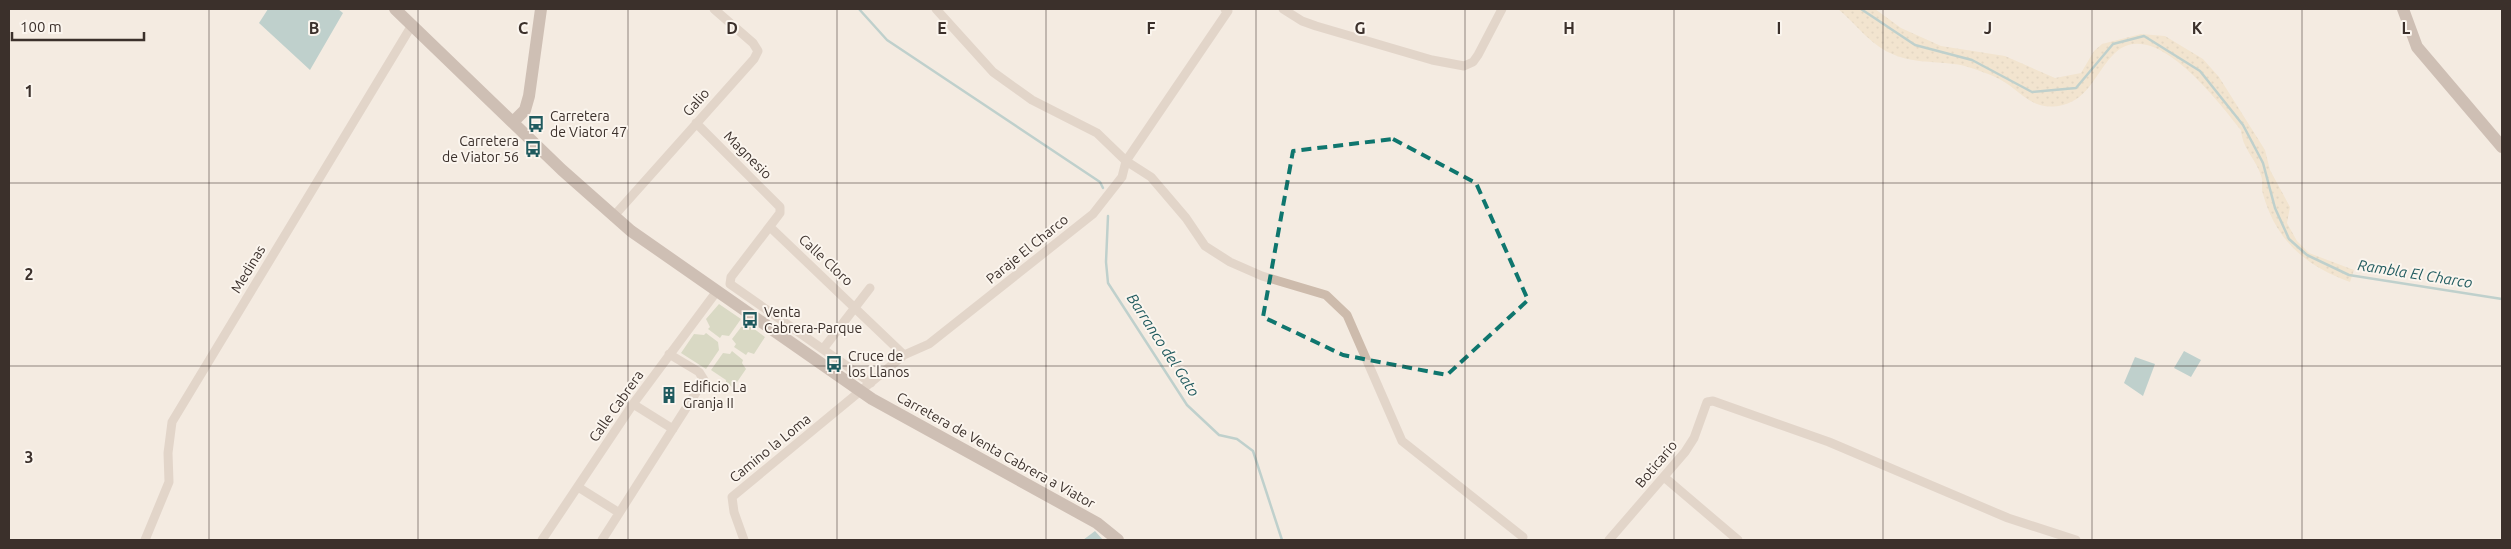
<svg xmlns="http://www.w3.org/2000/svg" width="2511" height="549" viewBox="0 0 2511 549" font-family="Ubuntu,sans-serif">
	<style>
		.sand { fill: url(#sand-dots) }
		.garden { fill: #b8c4a0 }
		.water { fill: #7fb0b2 }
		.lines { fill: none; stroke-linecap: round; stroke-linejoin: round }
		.stream { stroke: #7fb0b2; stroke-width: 2.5 }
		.street { stroke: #cdbbac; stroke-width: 9 }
		.secondary { stroke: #a18a7d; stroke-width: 12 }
		.marked { fill: none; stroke: #0f766e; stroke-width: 4; stroke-dasharray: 10 6; stroke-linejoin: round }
		.grid { fill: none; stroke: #3b302b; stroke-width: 1; stroke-opacity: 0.55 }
		.labels { text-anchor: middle; stroke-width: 4; stroke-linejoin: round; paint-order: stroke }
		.street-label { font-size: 14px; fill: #3b302b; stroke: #fbf5ee }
		.poi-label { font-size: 14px; fill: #3b302b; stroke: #fbf5ee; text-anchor: start }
		.water-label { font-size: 15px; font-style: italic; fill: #1f5a5e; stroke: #fbf5ee }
		.grid-label { font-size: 16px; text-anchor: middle; font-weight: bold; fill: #3b302b; stroke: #fbf5ee; stroke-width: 4; stroke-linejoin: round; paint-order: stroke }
	</style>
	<defs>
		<pattern id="sand-dots" width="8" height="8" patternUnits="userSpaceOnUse" patternTransform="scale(1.25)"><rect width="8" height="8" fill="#efdcb8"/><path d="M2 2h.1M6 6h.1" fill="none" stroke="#cebd9e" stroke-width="1.8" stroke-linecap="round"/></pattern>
	</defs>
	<rect width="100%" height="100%" fill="#f4ebe1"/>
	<path class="sand" d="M1838 9H1875L1901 28 1941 46 2005 56 2055 78 2081 73 2094 51 2102 44 2141 34 2165 36 2203 59 2219 77 2265 150 2270 170 2290 207 2287 223 2297 241 2309 253 2354 270 2350 282C2306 266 2276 241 2263 194 2261 189 2263 184 2262 179 2258 161 2242 149 2241 130 2220 104 2154 15 2115 53 2096 71 2090 98 2063 105 2029 113 2020 87 1993 76 1980 71 1966 65 1953 64 1931 61 1910 63 1890 53 1870 44 1855 23 1838 9Z"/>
	<path class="garden" d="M719 304 741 319 729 336 722 335 720 338 708 329 710 327 706 319Z
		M745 322 765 337 754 354 748 352 746 355 734 347 736 344 732 339Z
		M706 333 718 342 719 350 706 369 681 353 694 334 704 335Z
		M732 351 743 360 742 363 746 369 733 388 726 382V380L711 370 723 353 730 354Z"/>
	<path class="water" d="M268 9H338L343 13 310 70 259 23Z
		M2184 351 2201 360 2191 377 2174 368Z
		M2135 357 2155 364 2143 396 2124 383Z
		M1095 531 1103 540H1083Z"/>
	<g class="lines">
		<path class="stream" d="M859 9 887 40 1100 182 1103 188
			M1861 9 1915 45 1972 60 2032 92 2076 88 2113 44 2144 36 2200 71 2243 125 2263 163 2275 208 2289 239 2307 255 2349 275 2502 299
			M1108 216 1106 262 1108 283 1187 405 1219 435 1237 439 1253 451 1282 540"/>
		<path class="street" d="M936 9 993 72 1032 100 1097 133 1126 161 1151 177 1186 218 1205 246 1230 262 1262 276 1326 295 1347 315 1402 441 1523 537
			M1283 9 1302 21 1316 26 1432 60 1464 66 1473 62 1478 55 1502 9
			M696 123 780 207V213L731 277 730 284 871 383
			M613 217 754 59 758 51 753 43 714 9
			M770 227 904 355
			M823 349 870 288
			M633 404 673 429
			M1664 477 1738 540
			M578 487 618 512
			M145 540 169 482 168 453 172 422 412 25
			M542 540 633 404 717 291
			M602 540 704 380 699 372 669 354
			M744 540 734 512 732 497 904 355 929 344 1093 214 1122 177 1126 161 1228 11 1225 9
			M1609 540 1685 452 1694 438 1707 402 1713 401 1829 442 2008 518 2076 540"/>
		<path class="secondary" d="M395 9 562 170 631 231 872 399 1097 523 1118 540
			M2403 9 2417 47 2502 147
			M513 122 525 110 529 96 541 9"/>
	</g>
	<path d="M0 0H2511V549H0ZM1393 139 1476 183 1528 300 1447 375 1343 355 1263 317 1293 151Z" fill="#f4ebe1" fill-opacity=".55" fill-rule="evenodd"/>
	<path class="marked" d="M1393 139 1476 183 1528 300 1447 375 1343 355 1263 317 1293 151Z"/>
	<path class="grid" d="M209 9V540M418 9V540M628 9V540M837 9V540M1046 9V540M1256 9V540M1465 9V540M1674 9V540M1883 9V540M2092 9V540M2302 9V540M9 183H2502M9 366H2502"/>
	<defs>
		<g id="bus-bare" transform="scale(1.35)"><path d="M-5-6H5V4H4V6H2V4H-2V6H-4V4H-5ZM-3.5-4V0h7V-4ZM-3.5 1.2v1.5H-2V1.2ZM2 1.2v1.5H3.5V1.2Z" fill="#1f5a5e" stroke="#fbf5ee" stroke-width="2.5" paint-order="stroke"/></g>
		<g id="building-bare" transform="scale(1.35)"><path d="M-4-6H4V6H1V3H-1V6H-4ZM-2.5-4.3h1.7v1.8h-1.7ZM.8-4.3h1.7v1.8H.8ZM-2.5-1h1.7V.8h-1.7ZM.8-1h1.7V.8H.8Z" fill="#1f5a5e" stroke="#fbf5ee" stroke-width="2.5" paint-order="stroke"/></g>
	</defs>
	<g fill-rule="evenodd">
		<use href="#bus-bare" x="536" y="124"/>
		<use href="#bus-bare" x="533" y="149"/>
		<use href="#bus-bare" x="750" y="320"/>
		<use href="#bus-bare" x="834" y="364"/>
		<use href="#building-bare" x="669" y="395"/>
	</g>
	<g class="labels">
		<g class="street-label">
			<text transform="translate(696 102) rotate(-48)" y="5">Galio</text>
			<text transform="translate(748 155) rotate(45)" y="5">Magnesio</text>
			<text transform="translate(1027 249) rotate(-39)" y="5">Paraje El Charco</text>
			<text transform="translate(826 260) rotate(43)" y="5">Calle Cloro</text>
			<text transform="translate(248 269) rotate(-59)" y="5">Medinas</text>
			<text transform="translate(616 406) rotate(-55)" y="5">Calle Cabrera</text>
			<text transform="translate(770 448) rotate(-39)" y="5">Camino la Loma</text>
			<text transform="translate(996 450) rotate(29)" y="5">Carretera de Venta Cabrera a Viator</text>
			<text transform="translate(1656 464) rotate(-50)" y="5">Boticario</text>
		</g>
		<g class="poi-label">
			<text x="550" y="121">Carretera<tspan x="550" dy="16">de Viator 47</tspan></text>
			<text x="519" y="146" text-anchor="end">Carretera<tspan x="519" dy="16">de Viator 56</tspan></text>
			<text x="764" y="317">Venta<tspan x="764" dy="16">Cabrera-Parque</tspan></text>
			<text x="848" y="361">Cruce de<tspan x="848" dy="16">los Llanos</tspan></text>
			<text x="683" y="392">Edificio La<tspan x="683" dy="16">Granja II</tspan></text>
		</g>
		<g class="water-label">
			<text transform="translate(2415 274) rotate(9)" y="5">Rambla El Charco</text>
			<text transform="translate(1163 345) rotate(57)" y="5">Barranco del Gato</text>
		</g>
	</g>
	<g class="grid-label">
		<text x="314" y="34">B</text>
		<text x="523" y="34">C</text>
		<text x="732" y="34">D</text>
		<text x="942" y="34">E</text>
		<text x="1151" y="34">F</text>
		<text x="1360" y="34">G</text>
		<text x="1569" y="34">H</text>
		<text x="1779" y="34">I</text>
		<text x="1988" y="34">J</text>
		<text x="2197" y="34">K</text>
		<text x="2406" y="34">L</text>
		<text x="29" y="97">1</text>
		<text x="29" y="280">2</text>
		<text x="29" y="463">3</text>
	</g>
	<rect width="2511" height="549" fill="none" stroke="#3b302b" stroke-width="20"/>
	<path d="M12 32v8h132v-8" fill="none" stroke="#3b302b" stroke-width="2.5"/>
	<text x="20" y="32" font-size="15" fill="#3b302b" stroke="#fbf5ee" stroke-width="4" paint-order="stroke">100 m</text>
</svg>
